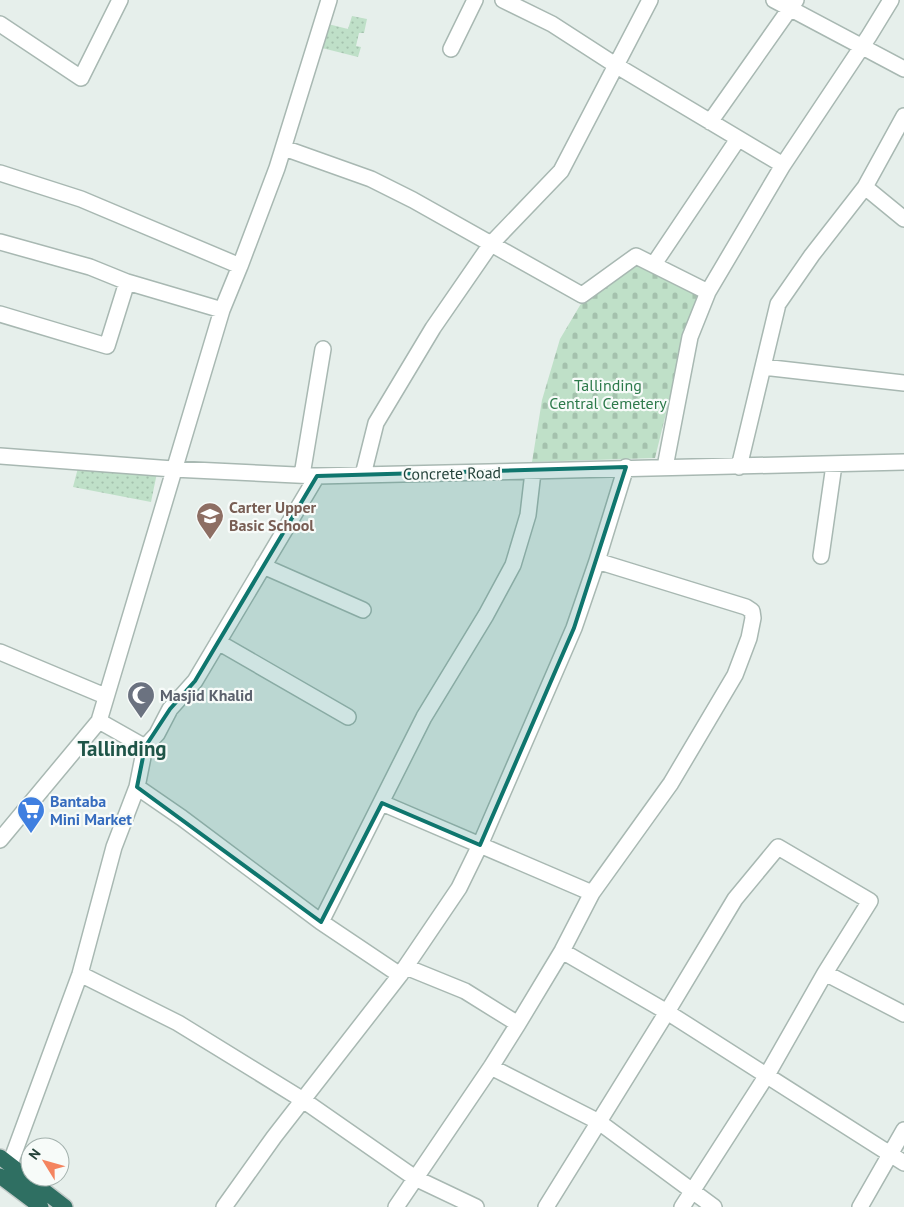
<svg xmlns="http://www.w3.org/2000/svg" width="904" height="1207" viewBox="0 0 904 1207" font-family="'PT Sans',sans-serif">
	<style>
		.green { fill: url(#green-dots) }
		.cemetery { fill: url(#cemetery-stones) }
		.lines { fill: none; stroke-linecap: round; stroke-linejoin: round }
		.minor-casing { stroke: #a8b8b2; stroke-width: 18 }
		.highway-casing { stroke: #c2cac8; stroke-width: 18 }
		.minor { stroke: #fff; stroke-width: 15 }
		.highway { stroke: #2f6f62; stroke-width: 15 }
		.marked { fill: #0f766e; fill-opacity: 0.2; stroke: #0f766e; stroke-width: 4; stroke-linejoin: round }
		.labels { text-anchor: middle; stroke-width: 4.5; stroke-linejoin: round; paint-order: stroke }
		.park-label { font-size: 16px; fill: #2d7a4b; stroke: #f7fbf9 }
		.street-label { font-size: 16px; fill: #24423a; stroke: #f7fbf9 }
		.education-label { font-size: 16px; font-weight: bold; fill: #785e54; stroke: #f7fbf9; text-anchor: start }
		.worship-label { font-size: 16px; font-weight: bold; fill: #5b616d; stroke: #f7fbf9; text-anchor: start }
		.shop-label { font-size: 16px; font-weight: bold; fill: #366cbe; stroke: #f7fbf9; text-anchor: start }
		.district-label { font-size: 21px; font-weight: bold; fill: #1f5548; stroke: #f7fbf9 }
	</style>
	<defs>
		<pattern id="green-dots" width="8" height="8" patternUnits="userSpaceOnUse" patternTransform="scale(1.25)"><rect width="8" height="8" fill="#bfe0c8"/><path d="M2 2h.1M6 6h.1" fill="none" stroke="#a4c1ad" stroke-width="1.8" stroke-linecap="round"/></pattern>
		<pattern id="cemetery-stones" width="16" height="16" patternUnits="userSpaceOnUse" patternTransform="scale(1.25)"><rect width="16" height="16" fill="#bfe0c8"/><path d="M2 7V4a2 2 0 0 1 4 0v3zM10 15v-3a2 2 0 0 1 4 0v3z" fill="#a4c1ad"/></pattern>
	</defs>
	<rect width="100%" height="100%" fill="#e6efeb"/>
	<path class="green" d="M352 16 367 19 364 33H359L356 46 361 47 358 57 322 48 328 24 348 29Z
		M79 464 158 468 151 502 73 487Z"/>
	<path class="cemetery" d="M635 261 698 293 683 344 655 458 532 462 542 400 560 339 582 302Z"/>
	<g class="lines">
		<g class="minor-casing">
			<path id="minor" d="M503 0 552 24 617 66 783 165
				M774 0 904 69
				M0 24 81 78 120 0
				M451 49 475 0
				M710 122 796 0
				M284 148 371 179 413 200 582 295 636 256 708 292
				M0 173 81 199 240 266
				M865 187 904 219
				M0 242 90 267 127 282 222 310
				M654 264 738 139
				M0 314 107 346 127 282
				M763 367 904 383
				M0 456 173 469 317 476 904 462
				M665 467 690 337 708 292 783 165 869 36 891 0
				M739 467 778 304 812 255 865 187 904 116
				M302 475 323 349
				M363 475 376 423 433 328 491 244 561 171 650 0
				M821 556 834 465
				M263 566 363 610
				M218 642 348 717
				M0 652 105 696
				M99 721 145 747
				M137 787 182 818 321 922 400 975
				M382 803 592 893
				M0 840 99 721 222 310 240 266 277 168 329 0
				M321 922 424 717 486 615 513 565 528 515 533 472
				M562 951 667 1012 904 1163
				M406 967 465 991 518 1024
				M825 973 904 1014
				M80 974 178 1023 303 1100 415 1178 476 1207
				M491 1067 599 1122 714 1207
				M10 1164 80 974 114 847 137 787 145 747 157 734 170 709 195 681 317 476
				M224 1207 274 1137 400 975 459 888 480 845 574 628 597 561 626 467
				M396 1207 491 1067 518 1024 562 951 592 893 671 783 735 675 749 638 753 618 752 611 746 607 597 561
				M546 1207 667 1012 735 899 778 847 870 901 825 973 767 1075 682 1207
				M860 1207 904 1130"/>
		</g>
		<g class="highway-casing">
			<path id="highway" d="M0 1157 65 1207
				M0 1176 41 1207"/>
		</g>
		<use href="#minor" class="minor"/>
		<use href="#highway" class="highway"/>
	</g>
	<path class="marked" d="M626 467 574 628 480 845 382 803 321 922 137 787 145 747 170 709 195 681 317 476Z"/>
	<defs>
		<g id="school-pin" transform="scale(1.4375)"><path d="M0 17L-7.5 6A9.5 9.5 0 1 1 7.5 6Z" fill="#8d6e63" stroke="#f7fbf9"/><path d="M0-5L7-2L0 1L-7-2ZM-4 1L0 2.5L4 1V4Q0 6-4 4Z" fill="#fff"/></g>
		<g id="mosque-pin" transform="scale(1.4375)"><path d="M0 17L-7.5 6A9.5 9.5 0 1 1 7.5 6Z" fill="#6b7280" stroke="#f7fbf9"/><path d="M3.5-4.9A6 6 0 1 0 3.5 4.9A5 5 0 1 1 3.5-4.9Z" fill="#fff"/></g>
		<g id="supermarket-pin" transform="scale(1.4375)"><path d="M0 17L-7.5 6A9.5 9.5 0 1 1 7.5 6Z" fill="#3f7fe0" stroke="#f7fbf9"/><path d="M-6-5.5h2.5l.6 2H6L4.5 2H-2.5L-4.4-4H-6ZM-1.5 3.2a1.3 1.3 0 1 0 .1 0ZM3 3.2a1.3 1.3 0 1 0 .1 0Z" fill="#fff"/></g>
	</defs>
	<g fill-rule="evenodd">
		<use href="#school-pin" x="210" y="516"/>
		<use href="#mosque-pin" x="141" y="695"/>
		<use href="#supermarket-pin" x="31" y="810"/>
	</g>
	<g class="labels">
		<g class="park-label">
			<text x="608" y="391">Tallinding<tspan x="608" dy="18">Central Cemetery</tspan></text>
		</g>
		<g class="street-label">
			<text transform="translate(452 473) rotate(-1)" y="6">Concrete Road</text>
		</g>
		<g class="education-label">
			<text x="229" y="513">Carter Upper<tspan x="229" dy="18">Basic School</tspan></text>
		</g>
		<g class="worship-label">
			<text x="160" y="701">Masjid Khalid</text>
		</g>
		<g class="shop-label">
			<text x="50" y="807">Bantaba<tspan x="50" dy="18">Mini Market</tspan></text>
		</g>
		<g class="district-label">
			<text x="122" y="756">Tallinding</text>
		</g>
	</g>
	<g transform="translate(45 1162) rotate(307)"><circle r="24" fill="#f7fbf9" stroke="#a3b1ad"/>
	<path d="M0-4L9 19L0 12L-9 19Z" fill="#f4845f"/>
	<text y="-8" font-size="14" font-weight="bold" text-anchor="middle" fill="#24423a">N</text>
	</g>
</svg>
